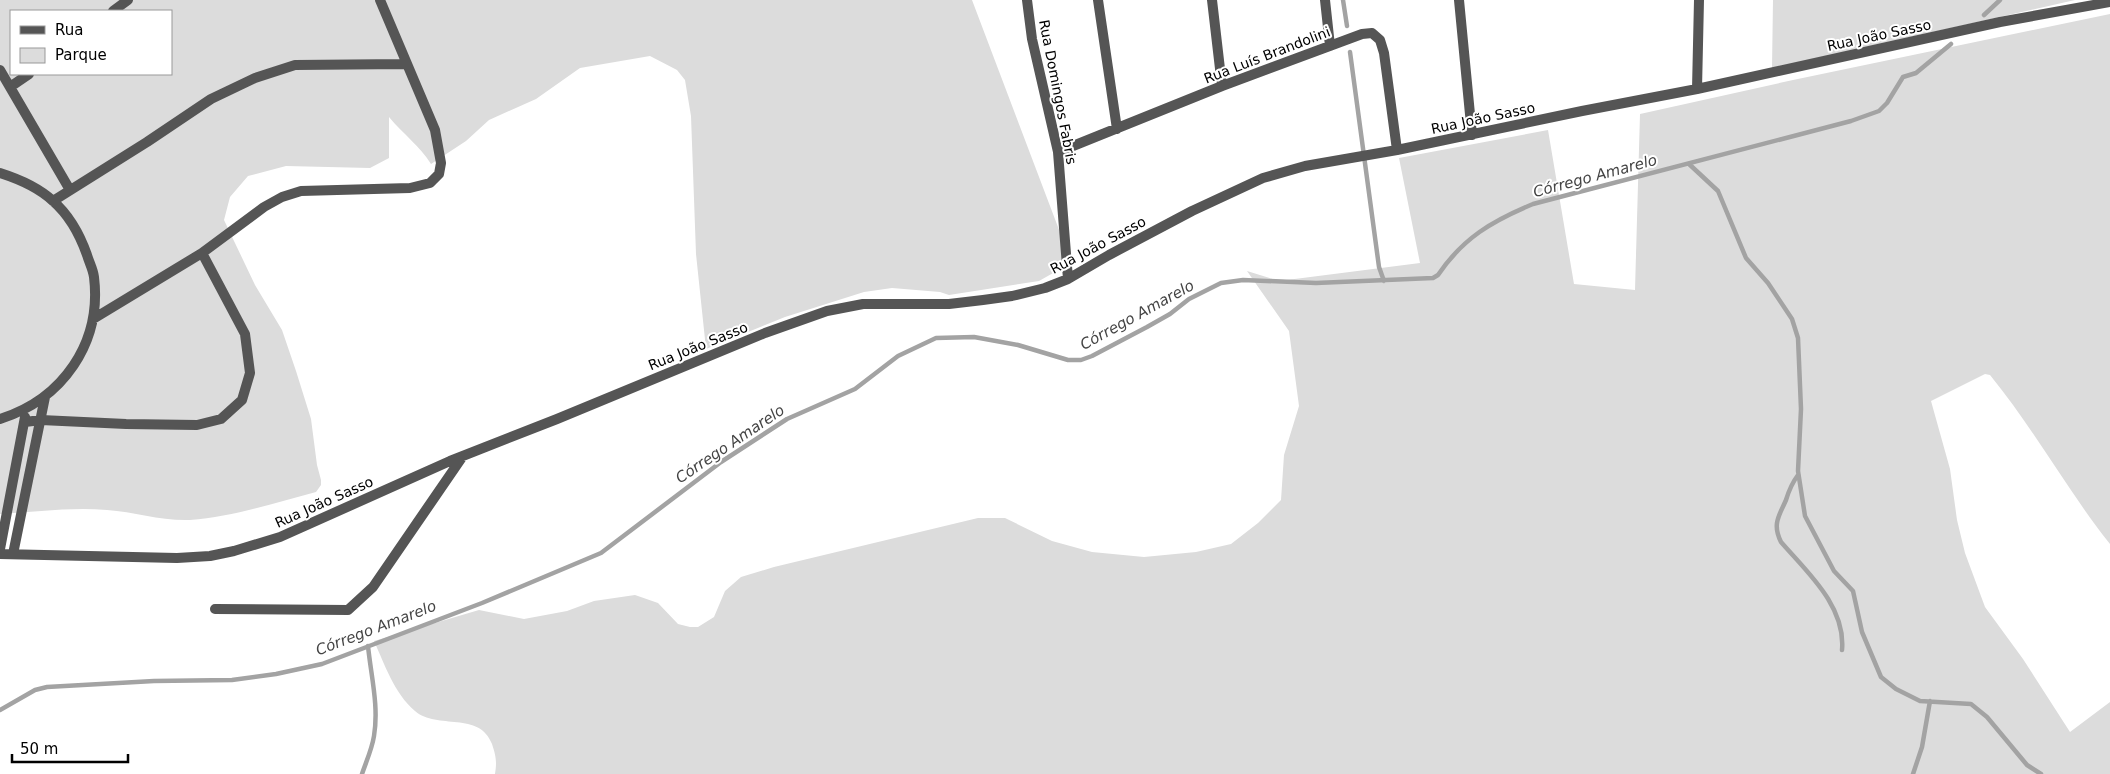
<svg xmlns="http://www.w3.org/2000/svg" width="2110" height="774" viewBox="0 0 2110 774" font-family="'DejaVu Sans',sans-serif">
	<style>
		.green { fill: #dcdcdc; fill-rule: evenodd }
		.lines { fill: none; stroke-linecap: round; stroke-linejoin: round }
		.stream { stroke: #a3a3a3; stroke-width: 4.5 }
		.street { stroke: #555; stroke-width: 10 }
		.labels { text-anchor: middle; stroke-width: 4; stroke-linejoin: round; paint-order: stroke }
		.street-label { font-size: 14px; fill: #000; stroke: #fff }
		.water-label { font-size: 15px; font-style: italic; fill: #444; stroke: #fff }
	</style>
	<rect width="100%" height="100%" fill="#fff"/>
	<path class="green" d="M0 0H972L1061 235 1062 268 1039 281 949 295 940 292 892 288 864 292 785 317 706 349 696 254 691 116 685 80 677 70 650 56 580 68 536 99 489 120 466 141 431 164C420 146 403 134 389 117V158L370 168 286 166 248 176 230 197 224 220 255 285 282 330 296 371 311 419 317 465 321 480V485L316 492C274 503 233 517 190 520 161 521 135 512 107 510 71 507 35 512 0 514ZM11 11H171V74H11Z
		M1773 0H2075L1772 68Z
		M2110 14V544C2067 490 2034 429 1990 375L1985 374 1931 401 1950 469 1957 520 1965 553 1985 607 2023 659 2070 732 2110 702V774H495C497 762 496 756 492 744 480 711 437 730 415 711 394 693 385 665 374 641L479 610 524 619 567 611 594 601 635 595 658 603 678 624 690 627H698L714 617 725 591 741 577 774 567 978 518H1005L1052 541 1092 552 1144 557 1196 552 1231 544 1258 523 1281 500 1284 455 1299 406 1289 331 1247 271 1279 281 1420 263 1399 158 1548 130 1574 284 1635 290 1640 114 1793 80Z"/>
	<g class="lines">
		<path class="stream" d="M1343 0 1347 26
			M1984 15 2000 0
			M1350 52 1379 267 1384 281
			M1689 164 1718 191 1746 258 1768 283 1792 319 1798 338 1801 409 1798 471 1805 516 1834 571 1853 591 1862 632 1881 677 1896 689 1920 701 1971 704 1987 717 2027 765 2041 774
			M1798 475C1792 483 1789 490 1786 500 1779 516 1772 524 1781 542 1807 572 1846 606 1842 650
			M0 710 35 690 47 687 154 681 232 680 276 674 322 664 482 603 601 553 721 462 787 419 855 389 898 356 936 338 974 337 1018 345 1068 360H1081L1092 356 1147 327 1170 314 1189 299 1221 283 1243 280 1316 283 1433 278 1438 275C1463 238 1492 221 1533 204L1851 121 1879 111 1887 103 1903 77 1916 73 1951 44
			M362 774C366 762 372 749 374 736 379 706 371 676 368 646
			M1913 774 1922 747 1930 701"/>
		<path class="street" d="M1027 0 1032 39 1058 152 1068 279
			M1098 0 1117 129
			M1212 0 1222 86
			M1325 0 1330 46
			M1459 0 1472 135
			M113 11 128 0
			M0 70 70 190
			M10 87 29 74
			M1697 89 1699 0
			M1058 152 1222 86 1362 34 1372 33 1380 40 1384 53 1397 150
			M0 173C19 179 38 187 53 201 69 215 80 235 87 255 89 262 93 269 94 277 102 343 63 399 0 419
			M53 201 147 142 211 99 255 78 295 65 405 64
			M93 319 202 253 264 207 282 197 301 191 410 188 430 183 439 174 441 163 435 130 380 0
			M25 422 41 420 126 424 197 425 221 419 242 400 250 373 245 334 202 253
			M0 549 25 417
			M0 554 177 558 210 556 234 551 280 537 450 461 557 419 765 333 827 311 863 304H949L983 300 1012 296 1045 288 1068 279 1109 255 1192 211 1263 178 1305 166 1397 150 1582 111 1697 89 2000 22 2110 2
			M13 554 45 397
			M215 609 348 610 373 587 463 456"/>
	</g>
	<g class="labels">
		<g class="street-label">
			<text transform="translate(1879 35) rotate(-12)" y="5">Rua João Sasso</text>
			<text transform="translate(1267 55) rotate(-21)" y="5">Rua Luís Brandolini</text>
			<text transform="translate(1058 92) rotate(79)" y="5">Rua Domingos Fabris</text>
			<text transform="translate(1483 118) rotate(-12)" y="5">Rua João Sasso</text>
			<text transform="translate(1098 245) rotate(-28)" y="5">Rua João Sasso</text>
			<text transform="translate(698 346) rotate(-22)" y="5">Rua João Sasso</text>
			<text transform="translate(324 502) rotate(-24)" y="5">Rua João Sasso</text>
		</g>
		<g class="water-label">
			<text transform="translate(1595 176) rotate(-15)" y="5">Córrego Amarelo</text>
			<text transform="translate(1137 315) rotate(-29)" y="5">Córrego Amarelo</text>
			<text transform="translate(730 444) rotate(-34)" y="5">Córrego Amarelo</text>
			<text transform="translate(376 628) rotate(-21)" y="5">Córrego Amarelo</text>
		</g>
	</g>
	<rect x="10" y="10" width="162" height="65" fill="#ffffff" stroke="#999999"/>
	<rect x="20" y="26" width="25" height="8" fill="#555555" stroke="#999999"/>
	<text x="55" y="35" font-size="15" fill="#000000">Rua</text>
	<rect x="20" y="48" width="25" height="15" fill="#dcdcdc" stroke="#999999"/>
	<text x="55" y="60" font-size="15" fill="#000000">Parque</text>
	<path d="M12 754v8h116v-8" fill="none" stroke="#000000" stroke-width="2.5"/>
	<text x="20" y="754" font-size="15" fill="#000000" stroke="#ffffff" stroke-width="4" paint-order="stroke">50 m</text>
</svg>
